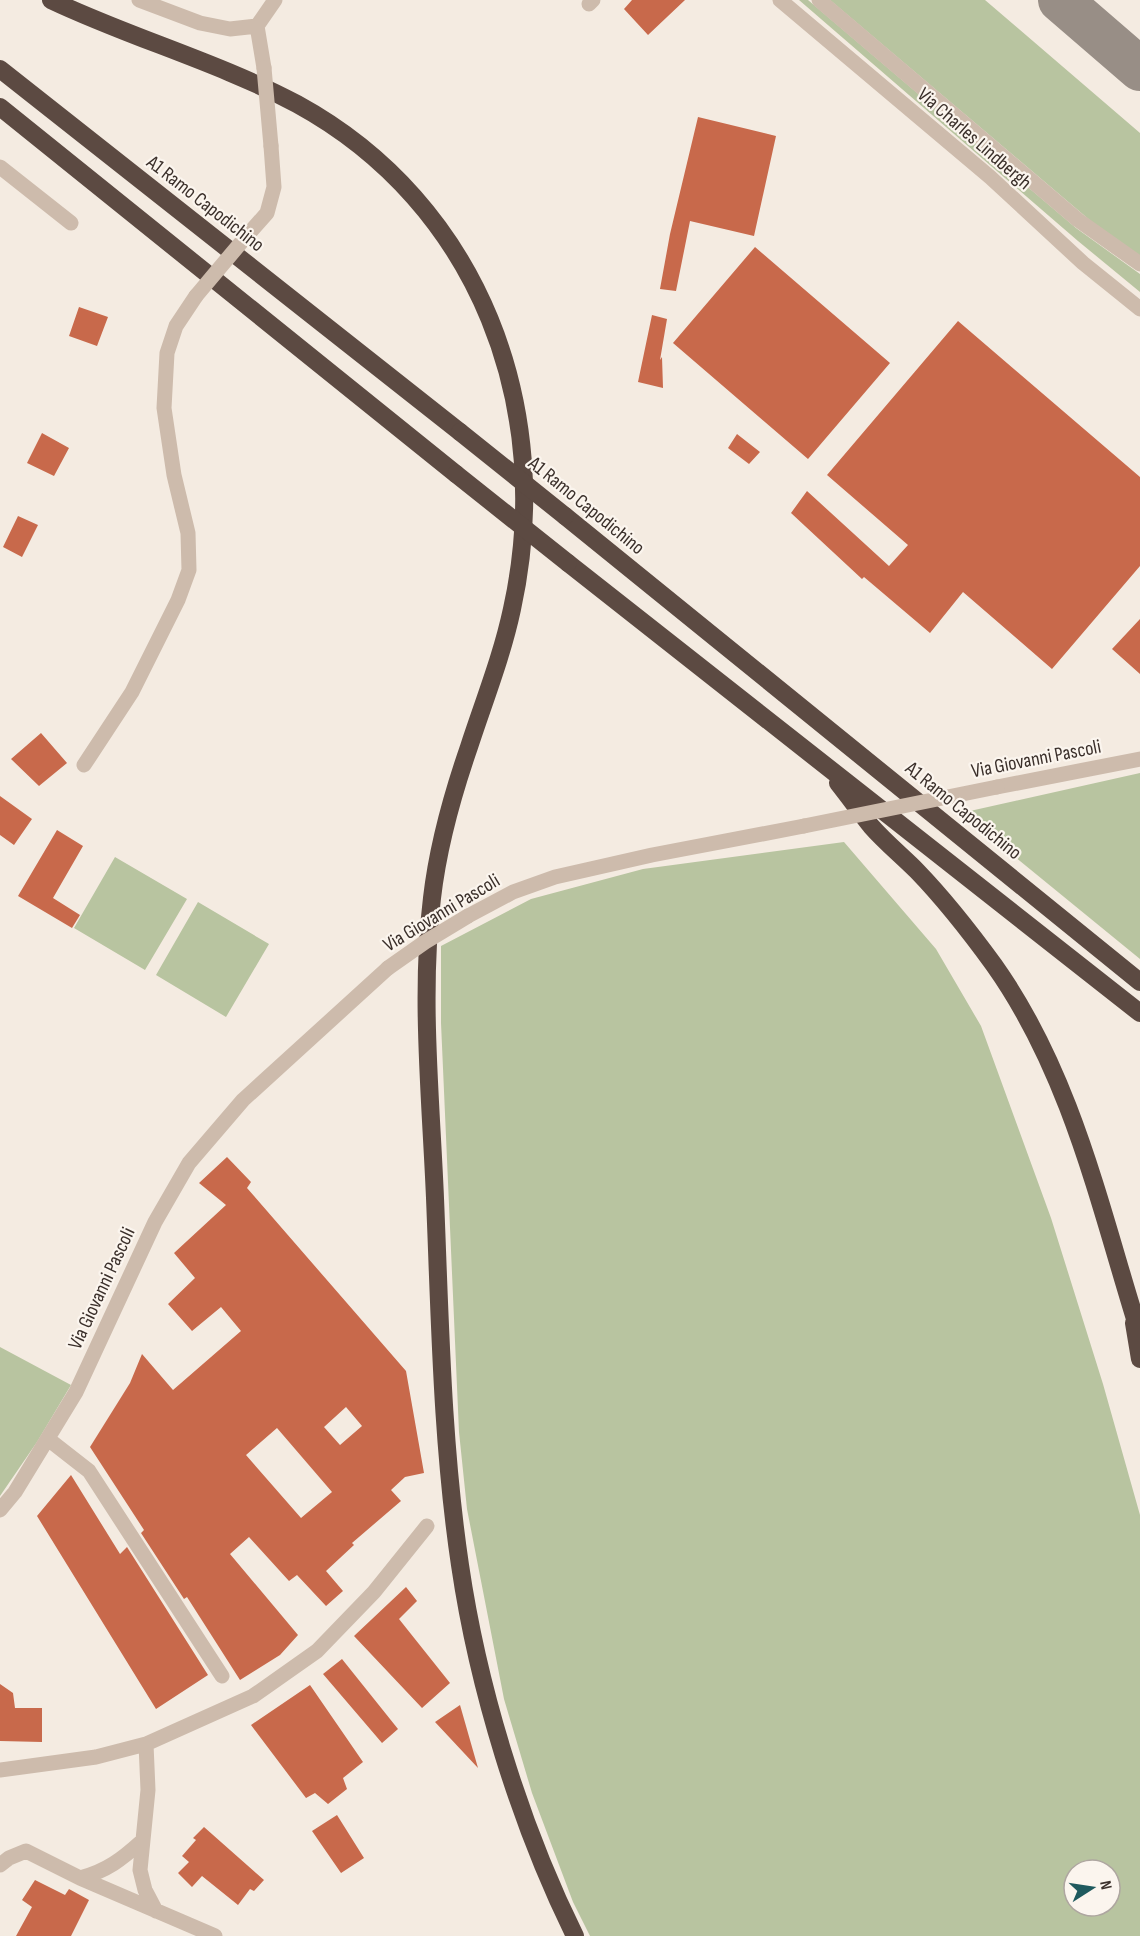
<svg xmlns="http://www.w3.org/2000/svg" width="1140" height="1936" viewBox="0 0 1140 1936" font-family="'Sofia Sans Condensed',sans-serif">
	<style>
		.grass { fill: #b8c4a0; fill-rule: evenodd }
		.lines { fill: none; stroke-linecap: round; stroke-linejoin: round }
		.taxiway { stroke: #988e86; stroke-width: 44 }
		.building { fill: #c8694b; fill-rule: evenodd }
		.minor { stroke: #cdbbac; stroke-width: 15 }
		.highway { stroke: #5c4a42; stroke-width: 18 }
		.minor-bridge { stroke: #cdbbac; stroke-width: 15 }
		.highway-bridge { stroke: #5c4a42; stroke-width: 18 }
		.labels { text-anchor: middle; stroke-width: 4.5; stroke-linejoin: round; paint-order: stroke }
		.street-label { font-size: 20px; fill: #3b302b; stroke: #fbf5ee }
	</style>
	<rect width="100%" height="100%" fill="#f4ebe1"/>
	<path class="grass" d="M799 0H808L1076 228 1140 274V292L1078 241Z
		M830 0H985L1140 133V256L1092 222Z
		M1140 773V959L961 813Z
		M844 842 936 949 981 1026 1051 1218 1103 1384 1140 1515V1936H590L573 1902 532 1793 504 1699 467 1509 459 1432 441 1023V946L531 899 643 869ZM1074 1870H1110V1906H1074Z
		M115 857 187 899 145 970 74 928Z
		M198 902 269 944 226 1017 156 975Z
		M0 1347 71 1385 37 1442 0 1496Z"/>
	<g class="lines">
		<path class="taxiway" d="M1060 0 1140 69"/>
	</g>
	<path class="building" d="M632 0H685L648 35 624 9Z
		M698 117 776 136 754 236 690 221 676 291 660 289 670 234Z
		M755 247 890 363 808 459 673 343Z
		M79 307 108 317 97 346 69 336Z
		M652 315 667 319 660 360 662 357 663 388 638 382Z
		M958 321 1140 477V566L1052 669 963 592 930 633 864 577 862 579 791 513 807 491 889 566 908 545 827 475Z
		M42 433 69 448 54 476 27 463Z
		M737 434 760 452 749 464 728 448Z
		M18 516 38 525 22 557 3 547Z
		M1140 619V674L1112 649Z
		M41 733 67 763 39 786 11 759Z
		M0 796 32 819 14 845 0 835Z
		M57 830 83 846 53 898 80 915 72 928 18 896Z
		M227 1157 251 1182 247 1188 406 1371 424 1473 405 1477 391 1490 401 1501 352 1543 354 1545 326 1571 343 1591 326 1606 297 1575 289 1581 249 1537 230 1554 298 1635 280 1655 240 1680 187 1597 184 1599 141 1533 144 1530 90 1447 130 1383 142 1354 173 1390 241 1331 221 1307 192 1331 168 1304 195 1278 174 1253 226 1205 199 1183ZM346 1407 362 1426 340 1445 324 1427ZM277 1428 332 1492 301 1518 246 1455Z
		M71 1475 120 1554 127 1547 208 1675 156 1709 37 1516Z
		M406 1587 417 1601 399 1619 450 1683 422 1708 354 1636Z
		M342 1659 398 1729 382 1743 323 1674Z
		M0 1684 13 1693 15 1708H42V1742L0 1741Z
		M310 1685 363 1762 343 1778 347 1789 328 1804 315 1793 306 1798 251 1725Z
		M460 1705 478 1768 435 1722Z
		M337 1815 364 1858 341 1873 312 1831Z
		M204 1827 264 1880 254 1891 250 1889 238 1905 202 1876 192 1887 178 1873 189 1862 182 1856 196 1840 193 1838Z
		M35 1880 65 1895 69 1889 89 1900 71 1936H16L32 1907 22 1900Z"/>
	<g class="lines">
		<path class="minor" d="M139 0 200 23 230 29 257 26 275 0
			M780 0 990 177 1083 263 1140 309
			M819 0 1078 220 1140 264
			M589 4 593 0
			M257 26 264 68
			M0 167 71 223
			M244 239 267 213 274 187 271 146
			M84 765 132 692 178 600 189 570 188 533 174 475 164 408 167 353 176 326 196 296
			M997 787 1140 759
			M468 916 513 892 555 877 652 855 804 826
			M48 1439 89 1471 222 1676
			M0 1510 15 1492 76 1392 155 1222 189 1163 243 1100 388 968
			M146 1744 148 1790 140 1870 145 1890 156 1911
			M0 1770 96 1757 146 1744 253 1696 317 1651 374 1592 427 1526
			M0 1865 9 1858 26 1851 80 1878 215 1936
			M80 1878C107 1871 122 1859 142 1841"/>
		<path class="highway" d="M51 0C131 38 218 62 297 104 480 204 556 409 512 609 502 656 484 701 469 747 452 796 438 846 432 898 420 995 431 1101 435 1198 440 1320 442 1444 460 1565 478 1688 520 1825 575 1936
			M0 69 460 432
			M0 107 456 474
			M565 516 1140 982
			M568 563 1140 1013
			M838 783C849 797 860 812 871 826 885 842 902 856 917 871 945 900 970 932 994 965 1072 1075 1100 1208 1140 1335
			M1134 1323 1140 1359"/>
		<path class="minor-bridge" d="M264 68 271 146
			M196 296 244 239
			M804 826 997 787
			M388 968 425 942 468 916"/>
		<path class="highway-bridge" d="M460 432 565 516
			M456 474 568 563"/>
	</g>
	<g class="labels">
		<g class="street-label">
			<text transform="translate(975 138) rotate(41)" y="7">Via Charles Lindbergh</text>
			<text transform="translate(206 203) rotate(38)" y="7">A1 Ramo Capodichino</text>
			<text transform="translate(587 505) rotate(39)" y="7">A1 Ramo Capodichino</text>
			<text transform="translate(1036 758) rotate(-11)" y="7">Via Giovanni Pascoli</text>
			<text transform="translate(964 810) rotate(39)" y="7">A1 Ramo Capodichino</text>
			<text transform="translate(441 912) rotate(-31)" y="7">Via Giovanni Pascoli</text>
			<text transform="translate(101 1288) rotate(-65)" y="7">Via Giovanni Pascoli</text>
		</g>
	</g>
	<g transform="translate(1092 1888) rotate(78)"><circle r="28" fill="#fbf5ee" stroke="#aea6a0" stroke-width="1.5"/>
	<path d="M0-4.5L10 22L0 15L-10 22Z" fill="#1f5a5e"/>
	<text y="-9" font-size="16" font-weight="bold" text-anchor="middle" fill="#3b302b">N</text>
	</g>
</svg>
